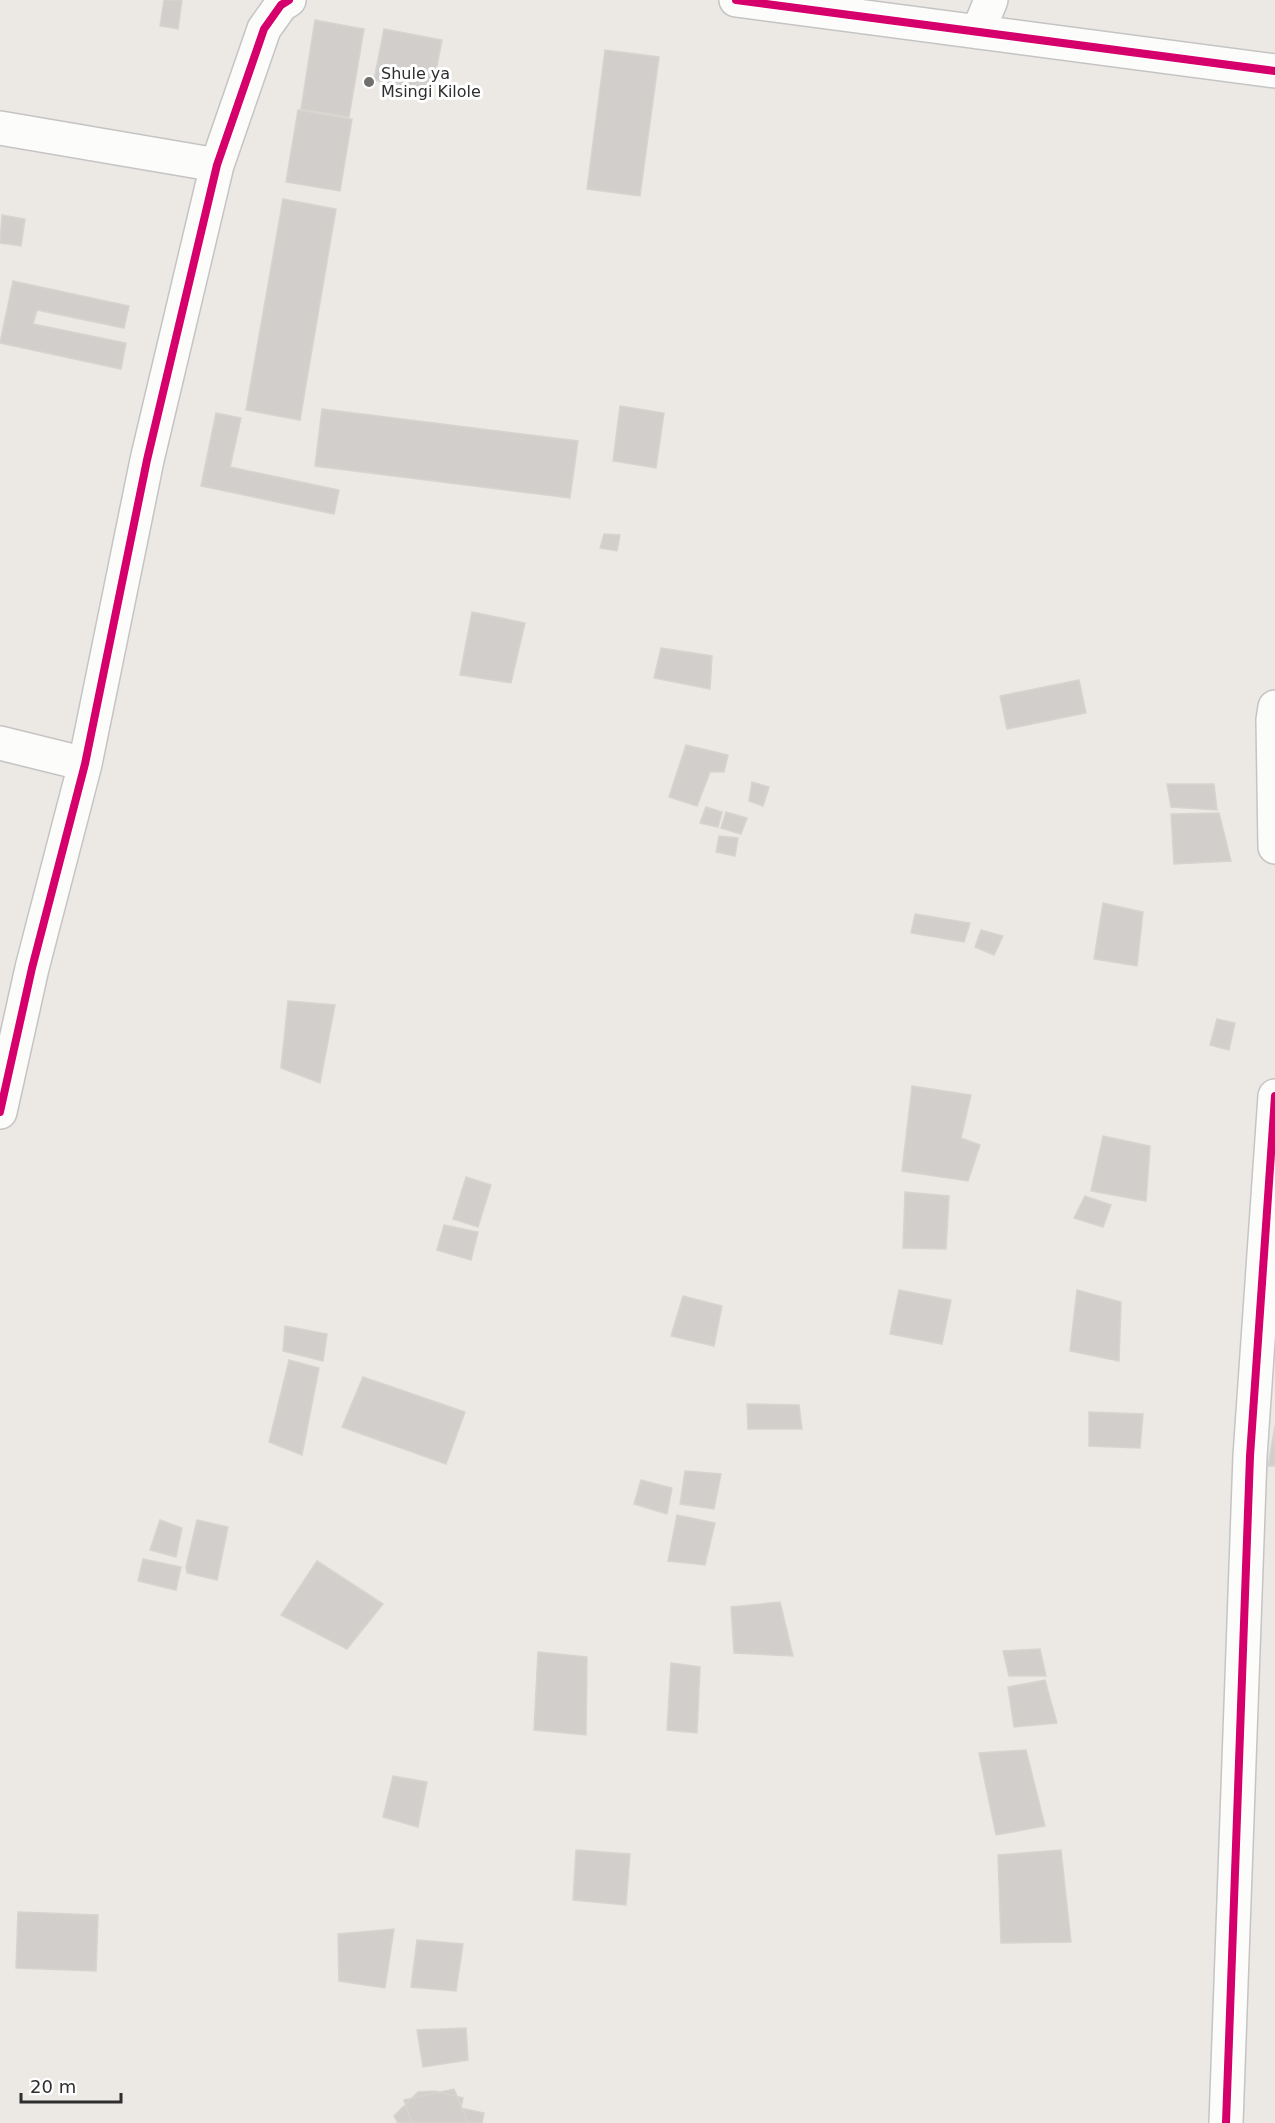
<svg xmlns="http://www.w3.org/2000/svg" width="1275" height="2123" viewBox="0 0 1275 2123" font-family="'DejaVu Sans',sans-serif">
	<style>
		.building { fill: #d1cecb; stroke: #d7d4d0; stroke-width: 1.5 }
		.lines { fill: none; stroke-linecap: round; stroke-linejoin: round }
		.minor-casing { stroke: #c5c4c5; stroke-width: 36 }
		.minor { stroke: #fcfcfb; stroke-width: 33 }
		.cycleway-casing { stroke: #fff; stroke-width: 11 }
		.cycleway { stroke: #d6006c; stroke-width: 8 }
		.poi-dot { fill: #706f6e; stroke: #fff; stroke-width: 2 }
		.labels { text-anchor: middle; stroke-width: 6; stroke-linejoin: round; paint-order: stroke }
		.poi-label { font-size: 16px; fill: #2e2e2e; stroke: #fff; text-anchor: start }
	</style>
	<rect width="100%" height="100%" fill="#ece8e4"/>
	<path class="building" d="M164 0H182L178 29 160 26Z
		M315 20 364 29 349 117 301 109Z
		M384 29 442 40 432 91 374 80Z
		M605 50 659 57 640 196 587 189Z
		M298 110 352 119 340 191 286 182Z
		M283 199 336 209 300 420 246 410Z
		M2 215 25 219 21 246 0 243Z
		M13 281 129 306 124 328 37 310 33 324 126 343 121 369 0 343Z
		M620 406 664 413 656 468 613 461Z
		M322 409 578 441 570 498 315 466Z
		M216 413 241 418 230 467 339 490 334 514 201 486Z
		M604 534 620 535 617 551 600 548Z
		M472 612 525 623 511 683 460 675Z
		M661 648 712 656 710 689 654 678Z
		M1079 680 1086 713 1007 729 1000 696Z
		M686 745 728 755 724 772H710L697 806 669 797Z
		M752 782 769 787 763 806 749 801Z
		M1167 784H1214L1217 810 1171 807Z
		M706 807 722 812 718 827 700 823Z
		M726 812 747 818 741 834 721 828Z
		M1219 813 1231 861 1174 864 1171 814Z
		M719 836 738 838 735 856 716 852Z
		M1103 903 1143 912 1137 966 1094 959Z
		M915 914 970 923 964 942 911 933Z
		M981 930 1003 936 994 955 975 947Z
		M288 1001 335 1005 320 1083 281 1068Z
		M1217 1019 1235 1023 1229 1050 1210 1045Z
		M912 1086 971 1095 961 1138 980 1145 968 1181 902 1171Z
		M1103 1136 1150 1146 1146 1201 1091 1191Z
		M466 1177 491 1185 478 1227 453 1219Z
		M905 1192 949 1196 946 1249 903 1248Z
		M1085 1196 1111 1205 1103 1227 1074 1218Z
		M444 1225 478 1232 471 1260 437 1250Z
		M899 1290 951 1300 942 1344 890 1334Z
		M1077 1290 1121 1302 1119 1361 1070 1351Z
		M683 1296 722 1306 714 1346 671 1336Z
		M285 1326 327 1334 323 1361 283 1351Z
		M289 1360 319 1368 302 1455 269 1442Z
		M363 1377 465 1412 446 1464 342 1427Z
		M747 1404 799 1405 802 1429H748Z
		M1089 1412 1143 1414 1140 1448 1089 1446Z
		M1275 1426V1466H1268Z
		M685 1471 721 1474 714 1509 680 1504Z
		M641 1480 672 1488 667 1514 634 1504Z
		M677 1515 715 1523 705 1565 668 1561Z
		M160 1520 182 1528 176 1557 150 1550Z
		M197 1520 228 1527 217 1580 187 1573 186 1567Z
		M143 1559 181 1567 176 1590 138 1581Z
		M317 1561 383 1604 347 1649 281 1615Z
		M780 1602 793 1656 734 1653 731 1607Z
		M1040 1649 1046 1676H1009L1003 1651Z
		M538 1652 587 1657 586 1735 534 1730Z
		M671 1663 700 1667 697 1733 667 1730Z
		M1045 1680 1057 1723 1014 1727 1008 1687Z
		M1026 1750 1045 1826 996 1835 979 1753Z
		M393 1776 427 1782 418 1827 383 1817Z
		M576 1850 630 1854 626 1905 573 1900Z
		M1061 1850 1071 1942 1001 1943 998 1855Z
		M18 1912 98 1915 96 1971 16 1968Z
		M394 1929 385 1988 339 1981 338 1934Z
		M417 1940 463 1944 456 1991 411 1987Z
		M466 2028 468 2060 423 2067 417 2030Z
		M454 2089 468 2123H412L404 2100Z
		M435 2091 463 2098 461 2108 484 2113 482 2123H398L394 2116 418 2092Z"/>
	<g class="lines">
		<g class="minor-casing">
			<path id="minor" d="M736 0 1275 71
				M978 32 991 0
				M0 128 217 165
				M1275 707 1273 720 1275 847
				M0 743 85 764
				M0 1112 32 968 85 764 147 460 217 165 264 29 281 5 289 0
				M1226 2123 1250 1456 1275 1096"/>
		</g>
		<use href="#minor" class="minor"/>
		<g class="cycleway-casing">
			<path id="cycleway" d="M736 0 1275 71
				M0 1112 32 968 85 764 147 460 217 165 264 29 281 5 289 0
				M1226 2123 1250 1456 1275 1096"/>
		</g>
		<use href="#cycleway" class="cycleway"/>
	</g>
	<circle class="poi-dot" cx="369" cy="82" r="6"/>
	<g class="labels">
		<g class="poi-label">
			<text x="381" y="79">Shule ya<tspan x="381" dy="18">Msingi Kilole</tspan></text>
		</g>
	</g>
	<path d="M21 2093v9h100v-9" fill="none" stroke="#2e2e2e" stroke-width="3"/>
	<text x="30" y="2093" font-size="18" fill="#2e2e2e" stroke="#ffffff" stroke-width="4.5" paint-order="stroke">20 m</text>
</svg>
